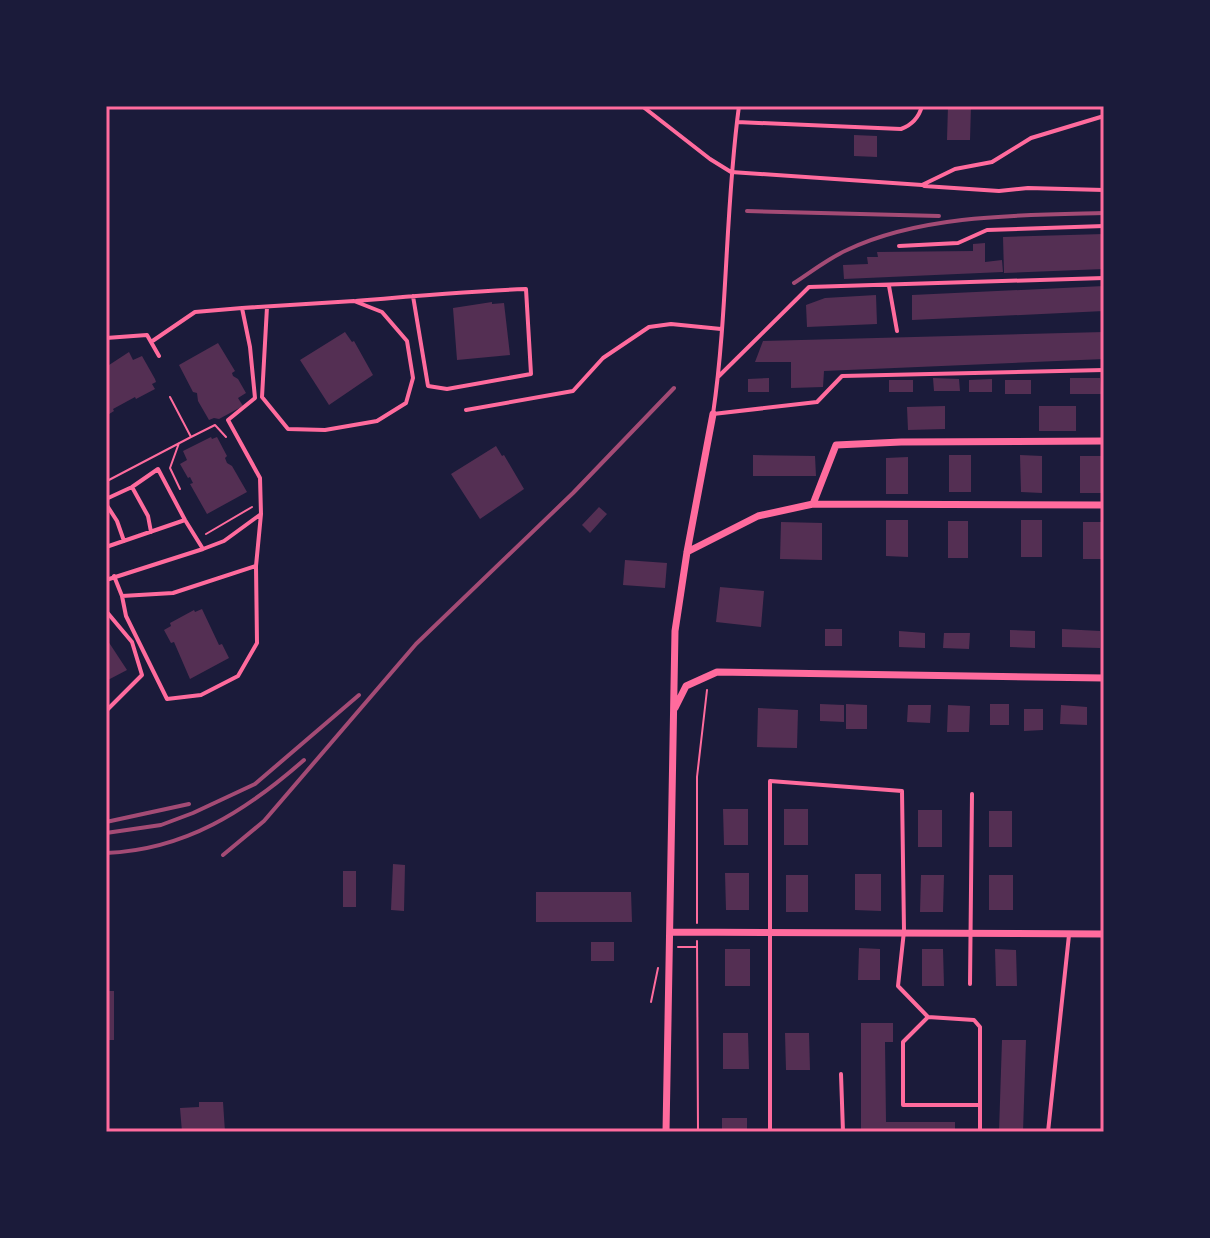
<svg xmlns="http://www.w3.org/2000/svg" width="1210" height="1238" viewBox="0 0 1210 1238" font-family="Overpass,sans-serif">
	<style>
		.building { fill: #542f53 }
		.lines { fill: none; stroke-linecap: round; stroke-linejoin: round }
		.path { stroke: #ff6b9d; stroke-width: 2 }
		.service { stroke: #ff6b9d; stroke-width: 4 }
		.minor { stroke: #ff6b9d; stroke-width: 7 }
		.rail { stroke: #a44b75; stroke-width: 4 }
		.neatline { fill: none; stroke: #ff6b9d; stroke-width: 3 }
	</style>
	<rect width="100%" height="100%" fill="#1b1b3a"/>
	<path class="building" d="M948 106H971L970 140H947Z
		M854 135 877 136V157L854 156Z
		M1104 234V269L1004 273 1003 237Z
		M985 243V262L1002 260 1003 272 844 279 843 265 868 264 867 257H878L877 252 973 251V244Z
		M1104 286V311L912 320V295Z
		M876 295 877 324 807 327 806 305 825 298Z
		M492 302V304L504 303 510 355 457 360 453 308Z
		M345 332 352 342 354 341 373 375 329 405 300 360Z
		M1104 332V359L824 371 823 387 791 388V362H755L763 341Z
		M218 343 235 371 232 373 233 376 238 379 246 393 238 398 243 406 219 419 214 418 209 420 198 401 197 393 193 392 179 365Z
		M129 352 133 360 142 356 155 379 156 382 152 384 155 389 136 399 135 397 113 409 114 411 106 416V367Z
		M769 378V392H748V379Z
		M933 378 959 379 960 391H934Z
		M1070 378H1100L1101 394H1070Z
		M992 379V392H969V380Z
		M889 380H913V392H889Z
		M1005 380H1031V394H1005Z
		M945 406V429L908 430 907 407Z
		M1039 406H1076V431H1039Z
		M211 437 212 439 217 437 227 456 225 458 227 463 232 466 247 492 207 514 190 484 193 483 190 477 188 478 180 464 187 460 183 451Z
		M496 446 502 456 504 455 524 489 480 519 451 474Z
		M753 455 815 456 816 476H753Z
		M949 455H971V492H949Z
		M1020 455 1042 456V493L1021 492Z
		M1080 456H1103V493H1080Z
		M908 457V494H886V458Z
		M599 507 607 514 590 533 582 525Z
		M886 520H908V557L886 556Z
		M1021 520H1042V557H1021Z
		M948 521H968V558H948Z
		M781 522 822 523V560L780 559Z
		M1083 522H1104V559H1083Z
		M625 560 667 563 665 588 623 585Z
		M720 587 764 591 761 627 716 622Z
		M202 609 219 645 222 644 229 658 190 679 174 642 171 643 164 630 171 626 170 623 194 610 195 612Z
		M825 629H842V646H825Z
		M1062 629 1100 631V648L1062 647Z
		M1010 630 1035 631V648L1010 647Z
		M899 631 925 633V648L899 647Z
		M944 633H970L969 649 943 648Z
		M106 638 127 670 106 681Z
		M820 704 844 705V722L820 721Z
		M846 704 867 705V729H846Z
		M990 704H1009V725H990Z
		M908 705H931L930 723 907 722Z
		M948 705 970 706 969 732H947Z
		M1061 705 1087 707V725L1060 724Z
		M758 708 798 710 797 748 757 747Z
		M1024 709H1043V730L1024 731Z
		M723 809H748V845H724Z
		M784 809H808V845H784Z
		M918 810H942V847H918Z
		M989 811H1012V847H989Z
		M393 864 405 865 404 911 391 910Z
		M343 871H356V907H343Z
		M725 873H749V910H726Z
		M855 874H881V911L855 910Z
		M786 875H808V912H786Z
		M921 875H944L943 912H920Z
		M989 875H1013V910H989Z
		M536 892H631L632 922H536Z
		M591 942H614V961H591Z
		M859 948 880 949V980H858Z
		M725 949H750V986H725Z
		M922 949H943L944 986H922Z
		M995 949 1016 950 1017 986H996Z
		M106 991H114V1040H106Z
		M861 1023H893V1042H885L886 1122H955V1132H861Z
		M723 1033H748L749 1069H723Z
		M785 1033H809L810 1070H786Z
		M1002 1040H1026L1023 1132H999Z
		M199 1102H223L225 1132H182L180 1108 199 1107Z
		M722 1118H747V1132H722Z"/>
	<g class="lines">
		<path class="path" d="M191 437 215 425 226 437
			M179 443 170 468 180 489
			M107 481 191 437 170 397
			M206 534 252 507
			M697 923V777L707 690
			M697 941 698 1132
			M678 947H696
			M651 1002 658 968"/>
		<path class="service" d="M642 106 710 159 731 172 922 185 955 169 992 162 1031 138 1104 116
			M739 106C725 208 728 312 713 414L817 402 842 376 1104 370
			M737 122 901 129C912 125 919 117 922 106
			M924 186 999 191 1028 188 1104 190
			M899 246 958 243 987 230 1104 226
			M889 286 897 331
			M356 301C413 296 469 291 526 289L531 374 447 389 428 386 413 296
			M242 308 354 301 382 312 407 341 413 378 406 403 377 421 325 430 288 429 262 397 267 307
			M106 338 147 335 159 356
			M719 376 809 287 1104 278
			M466 410 573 391 603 358 649 327 671 324 721 329
			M132 487 158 469 185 520 203 549 224 541 261 514 260 478 228 420 255 398 250 347 242 308 195 312 151 342
			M106 499 132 487 148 516 151 532
			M106 504 117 521 124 541
			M106 547 185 520
			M256 566 173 593 122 596 126 616 167 699 201 695 238 676 257 643 256 566 261 514
			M114 576 122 596
			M106 580 203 549
			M106 611 132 642 142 675 106 711
			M970 984 972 794
			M928 1017 903 1042V1105H978
			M841 1074 843 1132
			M770 1132V781L902 791 904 931 898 986 928 1017 974 1020 980 1027V1132
			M1048 1132 1069 935"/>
		<path class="minor" d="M813 504 1104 505
			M687 552 758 516 813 504 836 445 901 442 1104 441
			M675 708 686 686 717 672 1104 678
			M671 932 1104 934
			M666 1132 675 631 687 552 713 414"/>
		<path class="rail" d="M747 211 939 216
			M794 283C811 272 829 258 847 250 922 214 1023 215 1104 213
			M106 822 189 804
			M106 833 161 825 193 813 255 784 359 695
			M106 853C185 850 246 811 304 760
			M223 855 264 821 416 644 573 493 674 388"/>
	</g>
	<rect width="1210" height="1238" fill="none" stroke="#1b1b3a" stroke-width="216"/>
	<rect x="108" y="108" width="994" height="1022" class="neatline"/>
</svg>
